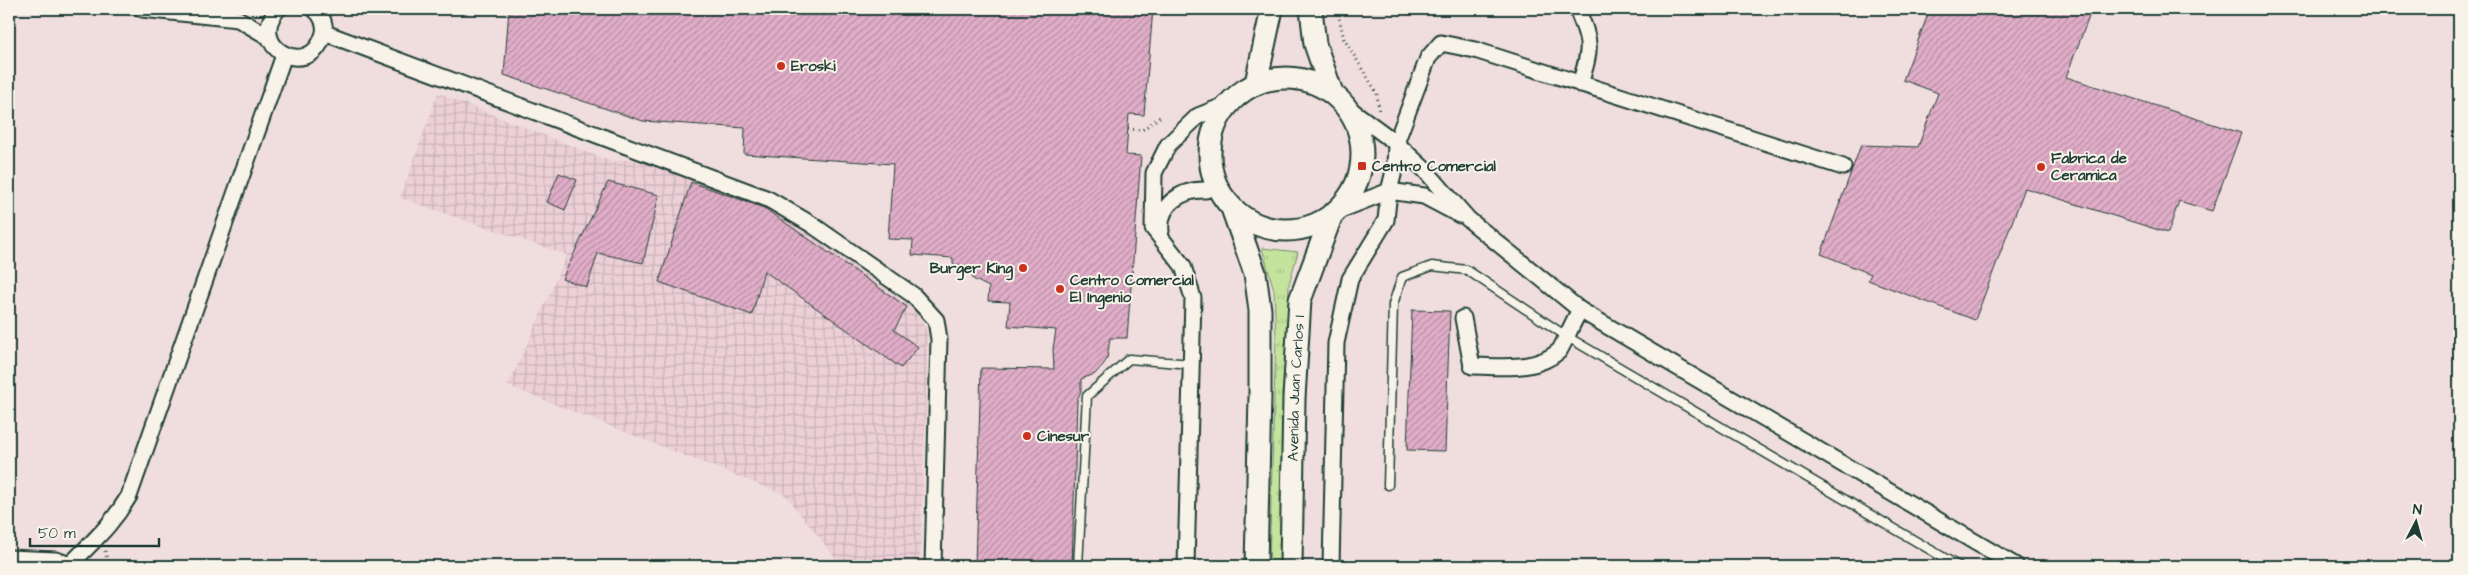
<svg xmlns="http://www.w3.org/2000/svg" width="2468" height="575" viewBox="0 0 2468 575" font-family="'Architects Daughter',sans-serif">
	<style>
		.industrial { fill: url(#industrial-grid) }
		.grass { fill: url(#grass-tufts); stroke: #729068 }
		.building { fill: url(#building-hatch); stroke: #1f3d34 }
		.lines { fill: none; stroke-linecap: round; stroke-linejoin: round }
		.lane-casing { stroke: #1f3d34; stroke-width: 11 }
		.street-casing { stroke: #1f3d34; stroke-width: 19 }
		.secondary-casing { stroke: #1f3d34; stroke-width: 25 }
		.path { stroke: #1f3d34; stroke-width: 3; stroke-dasharray: 1 4; stroke-linecap: butt }
		.lane { stroke: #f7f3e8; stroke-width: 8 }
		.street { stroke: #f7f3e8; stroke-width: 15 }
		.secondary { stroke: #f7f3e8; stroke-width: 21 }
		.poi-dot { fill: #c8321e; stroke: #f7f3e8; stroke-width: 2 }
		.labels { text-anchor: middle; stroke-width: 4; stroke-linejoin: round; paint-order: stroke }
		.poi-label { font-size: 15px; font-weight: bold; fill: #1f3d34; stroke: #f7f3e8; text-anchor: start }
		.street-label { font-size: 15px; fill: #1f3d34; stroke: #f7f3e8 }
	</style>
	<defs>
		<pattern id="industrial-grid" width="8" height="8" patternUnits="userSpaceOnUse" patternTransform="scale(1.25)"><rect width="8" height="8" fill="#eccfd7"/><path d="M0 4h8M4 0v8" fill="none" stroke="#cab3b9"/></pattern>
		<pattern id="grass-tufts" width="24" height="20" patternUnits="userSpaceOnUse" patternTransform="scale(1.25)"><rect width="24" height="20" fill="#c4e49d"/><path d="M3 7l-1-3M5 7V3M7 7l1-3M15 17l-1-3M17 17v-4M19 17l1-3" fill="none" stroke="#a8c488"/></pattern>
		<pattern id="building-hatch" width="6" height="6" patternUnits="userSpaceOnUse" patternTransform="scale(1.25)"><rect width="6" height="6" fill="#e1adc8"/><path d="M-1 1l2-2M0 6l6-6M5 7l2-2" fill="none" stroke="#b68ea3"/></pattern>
	</defs>
	<rect width="100%" height="100%" fill="#f0dede"/>
	<filter id="ink" filterUnits="userSpaceOnUse"><feTurbulence type="fractalNoise" baseFrequency=".02" numOctaves="2"/><feDisplacementMap in="SourceGraphic" scale="10" xChannelSelector="R" yChannelSelector="G"/><feConvolveMatrix kernelMatrix="1 2 1 2 8 2 1 2 1" color-interpolation-filters="sRGB"/></filter>
	<g filter="url(#ink)">
		<path class="industrial" d="M438 93 612 162 631 159 764 202 915 310 928 333 920 566H842L785 495 508 386 567 255 400 198Z"/>
		<path class="grass" d="M1262 248 1298 252 1289 284 1280 566H1269L1276 337 1274 290Z"/>
		<path class="building" d="M509 9H1153L1144 115 1129 114 1126 155 1141 156 1127 338H1110L1107 359 1103 365 1095 374 1081 379V391L1077 400 1072 566H975L981 368 1054 369 1053 349 1056 330 1008 326 1010 302 988 301 989 287 973 279 970 266 953 264V258L912 255 913 240 888 239 893 164 744 154 745 128 643 121 504 75Z
			M1930 9H2092L2066 77 2241 133 2212 211 2179 201 2168 233 2025 188 1975 320 1868 280 1871 274 1821 254 1861 145 1918 147 1938 93 1903 80Z
			M559 173 577 180 565 210 547 202Z
			M608 182 659 195 643 263 598 253 587 287 562 279Z
			M691 182 764 208 907 307 894 330 918 347 901 368 764 271 752 315 659 282Z
			M1412 310 1450 311 1445 451 1407 450Z"/>
		<g class="lines">
			<g class="lane-casing">
				<path id="lane" d="M1388 485 1393 304 1402 277 1432 266 1467 270 1566 336 1958 566
					M1078 566 1087 396 1129 359 1192 364"/>
			</g>
			<g class="street-casing">
				<path id="street" d="M142 9 238 19 269 37
					M278 9C245 46 309 81 323 36 327 26 322 15 314 9
					M1577 9C1592 44 1591 48 1580 84
					M325 33 768 199 811 224 913 295 936 320 939 339 933 566
					M1843 167 1475 50 1441 43 1428 58 1396 143 1425 170 1468 219 1580 310 2016 566
					M1338 211 1389 191 1424 196 1460 215
					M1161 231C1158 205 1181 189 1206 190
					M1463 318 1472 366C1501 366 1535 372 1559 351 1562 348 1575 317 1580 310
					M9 558 56 560 73 566
					M70 565C94 540 111 526 129 496L284 55
					M1186 566 1193 298 1183 266 1153 228 1154 173 1168 145 1198 116 1228 104
					M1331 566 1336 343 1350 279 1386 220 1389 191 1395 167 1396 143 1347 107"/>
			</g>
			<g class="secondary-casing">
				<g id="secondary">
					<path d="M1311 9 1315 44 1332 93"/>
					<circle cx="1286" cy="154" r="76"/>
					<path d="M1256 83 1272 9"/>
					<path d="M1233 211 1255 273 1260 310V396L1256 566"/>
					<path id="s1" d="M1291 566 1294 398 1300 300 1331 217"/>
				</g>
			</g>
			<path class="path" d="M1337 9 1344 39 1377 93 1379 113
				M1128 129 1142 130 1161 116
				M105 551 109 566"/>
			<use href="#lane" class="lane"/>
			<use href="#street" class="street"/>
			<use href="#secondary" class="secondary"/>
		</g>
	</g>
	<g class="poi-dot">
		<circle cx="781" cy="66" r="5"/>
		<rect x="1357" y="161" width="10" height="10" rx="2.5"/>
		<circle cx="2041" cy="167" r="5"/>
		<circle cx="1023" cy="268" r="5"/>
		<circle cx="1060" cy="289" r="5"/>
		<circle cx="1027" cy="436" r="5"/>
	</g>
	<g class="labels">
		<g class="poi-label">
			<text x="791" y="71">Eroski</text>
			<text x="2051" y="163">Fabrica de<tspan x="2051" dy="17">Ceramica</tspan></text>
			<text x="1372" y="171">Centro Comercial</text>
			<text x="1013" y="273" text-anchor="end">Burger King</text>
			<text x="1070" y="285">Centro Comercial<tspan x="1070" dy="17">El Ingenio</tspan></text>
			<text x="1037" y="441">Cinesur</text>
		</g>
		<g class="street-label">
			<text dy="5" stroke="none"><textPath href="#s1" startOffset="178">Avenida Juan Carlos I</textPath></text>
		</g>
	</g>
	<rect width="2468" height="575" fill="none" stroke="#f7f3e8" stroke-width="30"/>
	<rect x="15" y="15" width="2438" height="545" fill="none" stroke="#1f3d34" stroke-width="2" filter="url(#ink)"/>
	<g transform="translate(2416 522) rotate(6)" stroke="#f7f3e8" stroke-width="4" paint-order="stroke">
	<path d="M0-4L9 19L0 12L-9 19Z" fill="#1f3d34"/>
	<text y="-8" font-size="14" font-weight="bold" text-anchor="middle" fill="#1f3d34">N</text>
	</g>
	<path d="M30 538v8h129v-8" fill="none" stroke="#1f3d34" stroke-width="2.5"/>
	<text x="38" y="538" font-size="15" fill="#1f3d34" stroke="#f7f3e8" stroke-width="4" paint-order="stroke">50 m</text>
</svg>
